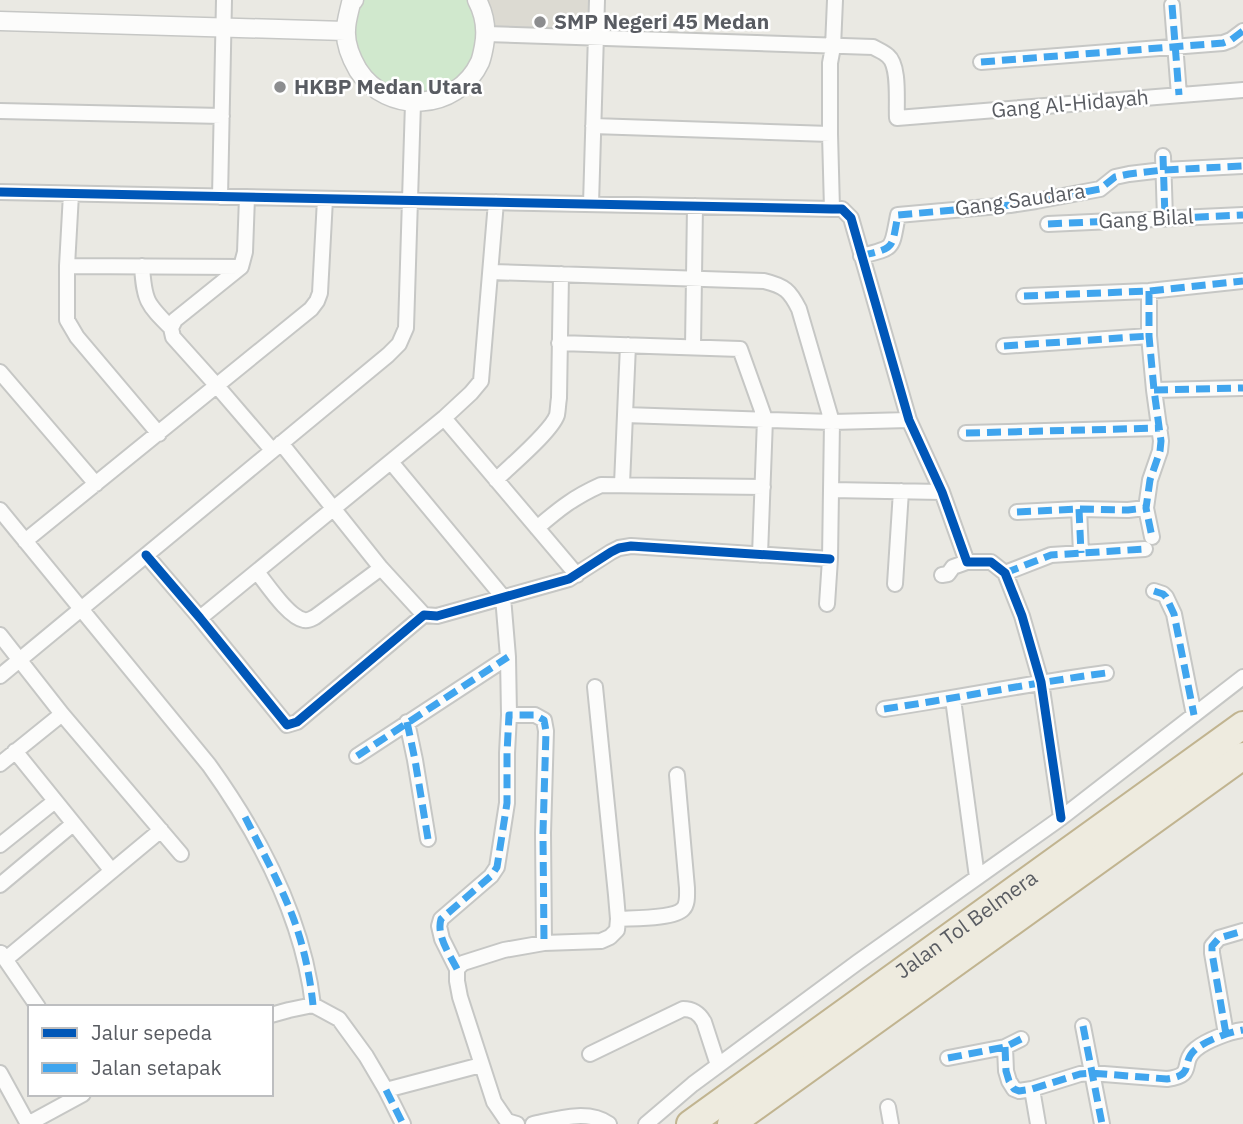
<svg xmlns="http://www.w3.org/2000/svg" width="1243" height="1124" viewBox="0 0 1243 1124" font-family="'IBM Plex Sans',sans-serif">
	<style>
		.education { fill: #dcdad2 }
		.green { fill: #d0e8cd }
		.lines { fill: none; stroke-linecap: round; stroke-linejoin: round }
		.minor-casing { stroke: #c6c7c5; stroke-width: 18 }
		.tertiary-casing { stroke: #c6c7c5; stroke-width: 21 }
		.motorway-casing { stroke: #c1b490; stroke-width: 30 }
		.minor { stroke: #fcfcfb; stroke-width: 14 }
		.tertiary { stroke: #fcfcfb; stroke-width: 18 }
		.motorway { stroke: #eeebdf; stroke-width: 26 }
		.quiet { stroke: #40a5ee; stroke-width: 7; stroke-dasharray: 14 7; stroke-linecap: butt }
		.cycleway-casing { stroke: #fff; stroke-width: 13 }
		.cycleway { stroke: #0057b8; stroke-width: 9 }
		.poi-dot { fill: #8c8d8f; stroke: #fff; stroke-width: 2.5 }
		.labels { text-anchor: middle; stroke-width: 5; stroke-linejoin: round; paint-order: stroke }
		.poi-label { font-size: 21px; font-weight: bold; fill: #595c62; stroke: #fff; text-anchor: start }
		.street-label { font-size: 21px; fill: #595c62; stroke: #fff }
	</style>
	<rect width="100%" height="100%" fill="#eae9e3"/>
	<path class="education" d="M477 0H596V38L486 34Z"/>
	<path class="green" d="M354 0H477L480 61 437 99 387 96 350 58Z"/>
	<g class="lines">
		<g class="minor-casing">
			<path id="minor" d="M1172 5 1179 95
				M486 34 873 47C878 50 884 52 888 56 900 66 896 102 897 118L1243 90
				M981 62 1223 43 1231 40 1243 31
				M0 111 222 116
				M593 126 830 134
				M1163 156 1165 218
				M0 192 832 209H842L851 218 909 420 942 492 967 562H991L1005 573 1022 616 1041 682 1061 818
				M71 194 67 266V320L77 337 159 434
				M220 197 224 0
				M247 197 245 252 241 267 175 320 171 328 173 337 217 386 272 450
				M591 204 597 0
				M832 209 830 134V63L833 47 835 0
				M1048 224 1243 215
				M861 256C896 247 891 250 898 215L1010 205 1036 201 1100 189 1115 177 1129 174 1163 170 1243 166
				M67 266 241 267
				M142 266C144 301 147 304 171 328
				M491 272 764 281C785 286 790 291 799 309L832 422 830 559 827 604
				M1149 291V336L1154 390 1161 441 1160 451 1150 480 1146 508 1152 537
				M1024 296 1149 291 1243 281
				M559 343 740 349 765 419 760 555
				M1004 346 1149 336
				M693 347 695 206
				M0 372 96 484
				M1154 390 1243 388
				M625 415 832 422 909 420
				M444 418 577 575
				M966 433 1160 428
				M281 443 381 568 424 615
				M391 462 503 597 508 657 509 715 507 753V803L497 867 491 876 441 919 439 926 442 939 457 969V981L460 997 494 1102 507 1121 517 1124
				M496 480C511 465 551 432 557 415 558 410 558 404 559 398L561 274
				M622 484 628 345
				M831 490 942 492
				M1079 509 1081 553
				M0 510 209 765C260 836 303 918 313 1005
				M1017 512 1079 509 1128 510 1146 508
				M537 528C559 509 574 497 601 485L763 487
				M25 541 311 309 317 301 320 293 325 199
				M146 555 200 618 287 725 297 722 424 615 437 616 569 579 611 552 619 548 631 546 830 559
				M257 572C267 584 288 617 304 620 308 621 311 619 315 617L381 568
				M1005 573 1051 555 1145 549
				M942 575 948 574 953 567 967 562
				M895 584 901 491
				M1154 591 1163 594 1166 597 1174 614 1194 715
				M200 618 444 418 471 393 481 381 496 202
				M0 635 62 714 181 854
				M0 676 388 355 399 344 406 328 413 103
				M953 699 977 877
				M884 709C958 698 1031 683 1106 673
				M509 715H535L544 720 546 731 543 833 544 943
				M407 722 415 760 428 839
				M15 751 112 871
				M357 756 508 657
				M0 764 62 714
				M0 845 55 801
				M0 885 73 824
				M618 919C632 918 674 919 683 909 688 904 687 895 687 888L677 775
				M1 953 38 1007
				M6 959 161 830
				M457 969 463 963 504 950 544 943 601 941 610 937 617 930 618 919 616 895 595 687
				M271 1015 289 1010 313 1005 339 1019 366 1056 386 1090 403 1124
				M1083 1026 1102 1124
				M1226 1034 1212 953V946L1219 938 1243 931
				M1005 1047 1006 1071 1009 1081 1014 1089 1019 1091 1032 1089 1080 1074 1091 1073 1167 1079C1197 1075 1179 1063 1196 1049 1207 1040 1229 1032 1243 1030
				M590 1054 683 1009C693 1009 699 1013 704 1022L718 1065
				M948 1058 1005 1047 1021 1039
				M0 1073 28 1124
				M1032 1089 1038 1124
				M386 1090 481 1065
				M888 1107 891 1124
				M28 1124 83 1094
				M533 1124C557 1119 588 1109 609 1124
				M646 1124 693 1084 858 962 1061 818 1243 677"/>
		</g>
		<g class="tertiary-casing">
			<path id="tertiary" d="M354 0 351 3C349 12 346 21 346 30 345 44 351 58 358 70 387 115 457 112 480 62 482 57 483 51 484 46 487 30 485 15 477 0
				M0 21 345 31"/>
		</g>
		<g class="motorway-casing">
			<g id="motorway">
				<path id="s1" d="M690 1124 1243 725"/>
				<path d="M731 1124 1243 756"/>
			</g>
		</g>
		<use href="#minor" class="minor"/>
		<use href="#tertiary" class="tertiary"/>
		<use href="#motorway" class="motorway"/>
		<path class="quiet" d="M1172 5 1179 95
			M981 62 1223 43 1231 40 1243 31
			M1163 156 1165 218
			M1048 224 1243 215
			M861 256C896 247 891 250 898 215L1010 205 1036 201 1100 189 1115 177 1129 174 1163 170 1243 166
			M1149 291V336L1154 390 1161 441 1160 451 1150 480 1146 508 1152 537
			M1024 296 1149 291 1243 281
			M1004 346 1149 336
			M1154 390 1243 388
			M966 433 1160 428
			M1079 509 1081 553
			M1017 512 1079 509 1128 510 1146 508
			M1005 573 1051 555 1145 549
			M1154 591 1163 594 1166 597 1174 614 1194 715
			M884 709C958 698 1031 683 1106 673
			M407 722 415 760 428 839
			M357 756 508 657
			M245 817C262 851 281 885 294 920 304 948 310 976 313 1005
			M457 969C450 955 436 936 441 919L491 876 497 867 507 803V753L509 715H535L544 720 546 731 543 833 544 943
			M1083 1026 1102 1124
			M1226 1034 1212 953V946L1219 938 1243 931
			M1005 1047 1006 1071 1009 1081 1014 1089 1019 1091 1032 1089 1080 1074 1091 1073 1167 1079C1197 1075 1179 1063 1196 1049 1207 1040 1229 1032 1243 1030
			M948 1058 1005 1047 1021 1039
			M386 1090 403 1124"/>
		<g class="cycleway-casing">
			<path id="cycleway" d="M0 192 832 209H842L851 218 909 420 942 492 967 562H991L1005 573 1022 616 1041 682 1061 818
				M146 555 200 618 287 725 297 722 424 615 437 616 569 579 611 552 619 548 631 546 830 559"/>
		</g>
		<use href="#cycleway" class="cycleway"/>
	</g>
	<g class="poi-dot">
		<circle cx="540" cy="22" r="7"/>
		<circle cx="280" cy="87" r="7"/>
	</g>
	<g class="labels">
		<g class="poi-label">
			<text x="554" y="29">SMP Negeri 45 Medan</text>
			<text x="294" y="94">HKBP Medan Utara</text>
		</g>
		<g class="street-label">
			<text transform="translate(1070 104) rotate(-5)" y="7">Gang Al-Hidayah</text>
			<text transform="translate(1020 200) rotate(-8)" y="7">Gang Saudara</text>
			<text transform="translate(1146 219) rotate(-3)" y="7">Gang Bilal</text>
			<text dy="7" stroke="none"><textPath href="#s1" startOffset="341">Jalan Tol Belmera</textPath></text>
		</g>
	</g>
	<rect x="28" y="1005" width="245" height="91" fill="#ffffff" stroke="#bdbec0" stroke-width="2"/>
	<rect x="42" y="1028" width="35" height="10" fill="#0057b8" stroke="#bdbec0" stroke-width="2"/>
	<text x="91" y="1040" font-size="21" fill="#595c62">Jalur sepeda</text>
	<rect x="42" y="1063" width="35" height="10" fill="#40a5ee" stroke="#bdbec0" stroke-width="2"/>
	<text x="91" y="1075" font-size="21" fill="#595c62">Jalan setapak</text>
</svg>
